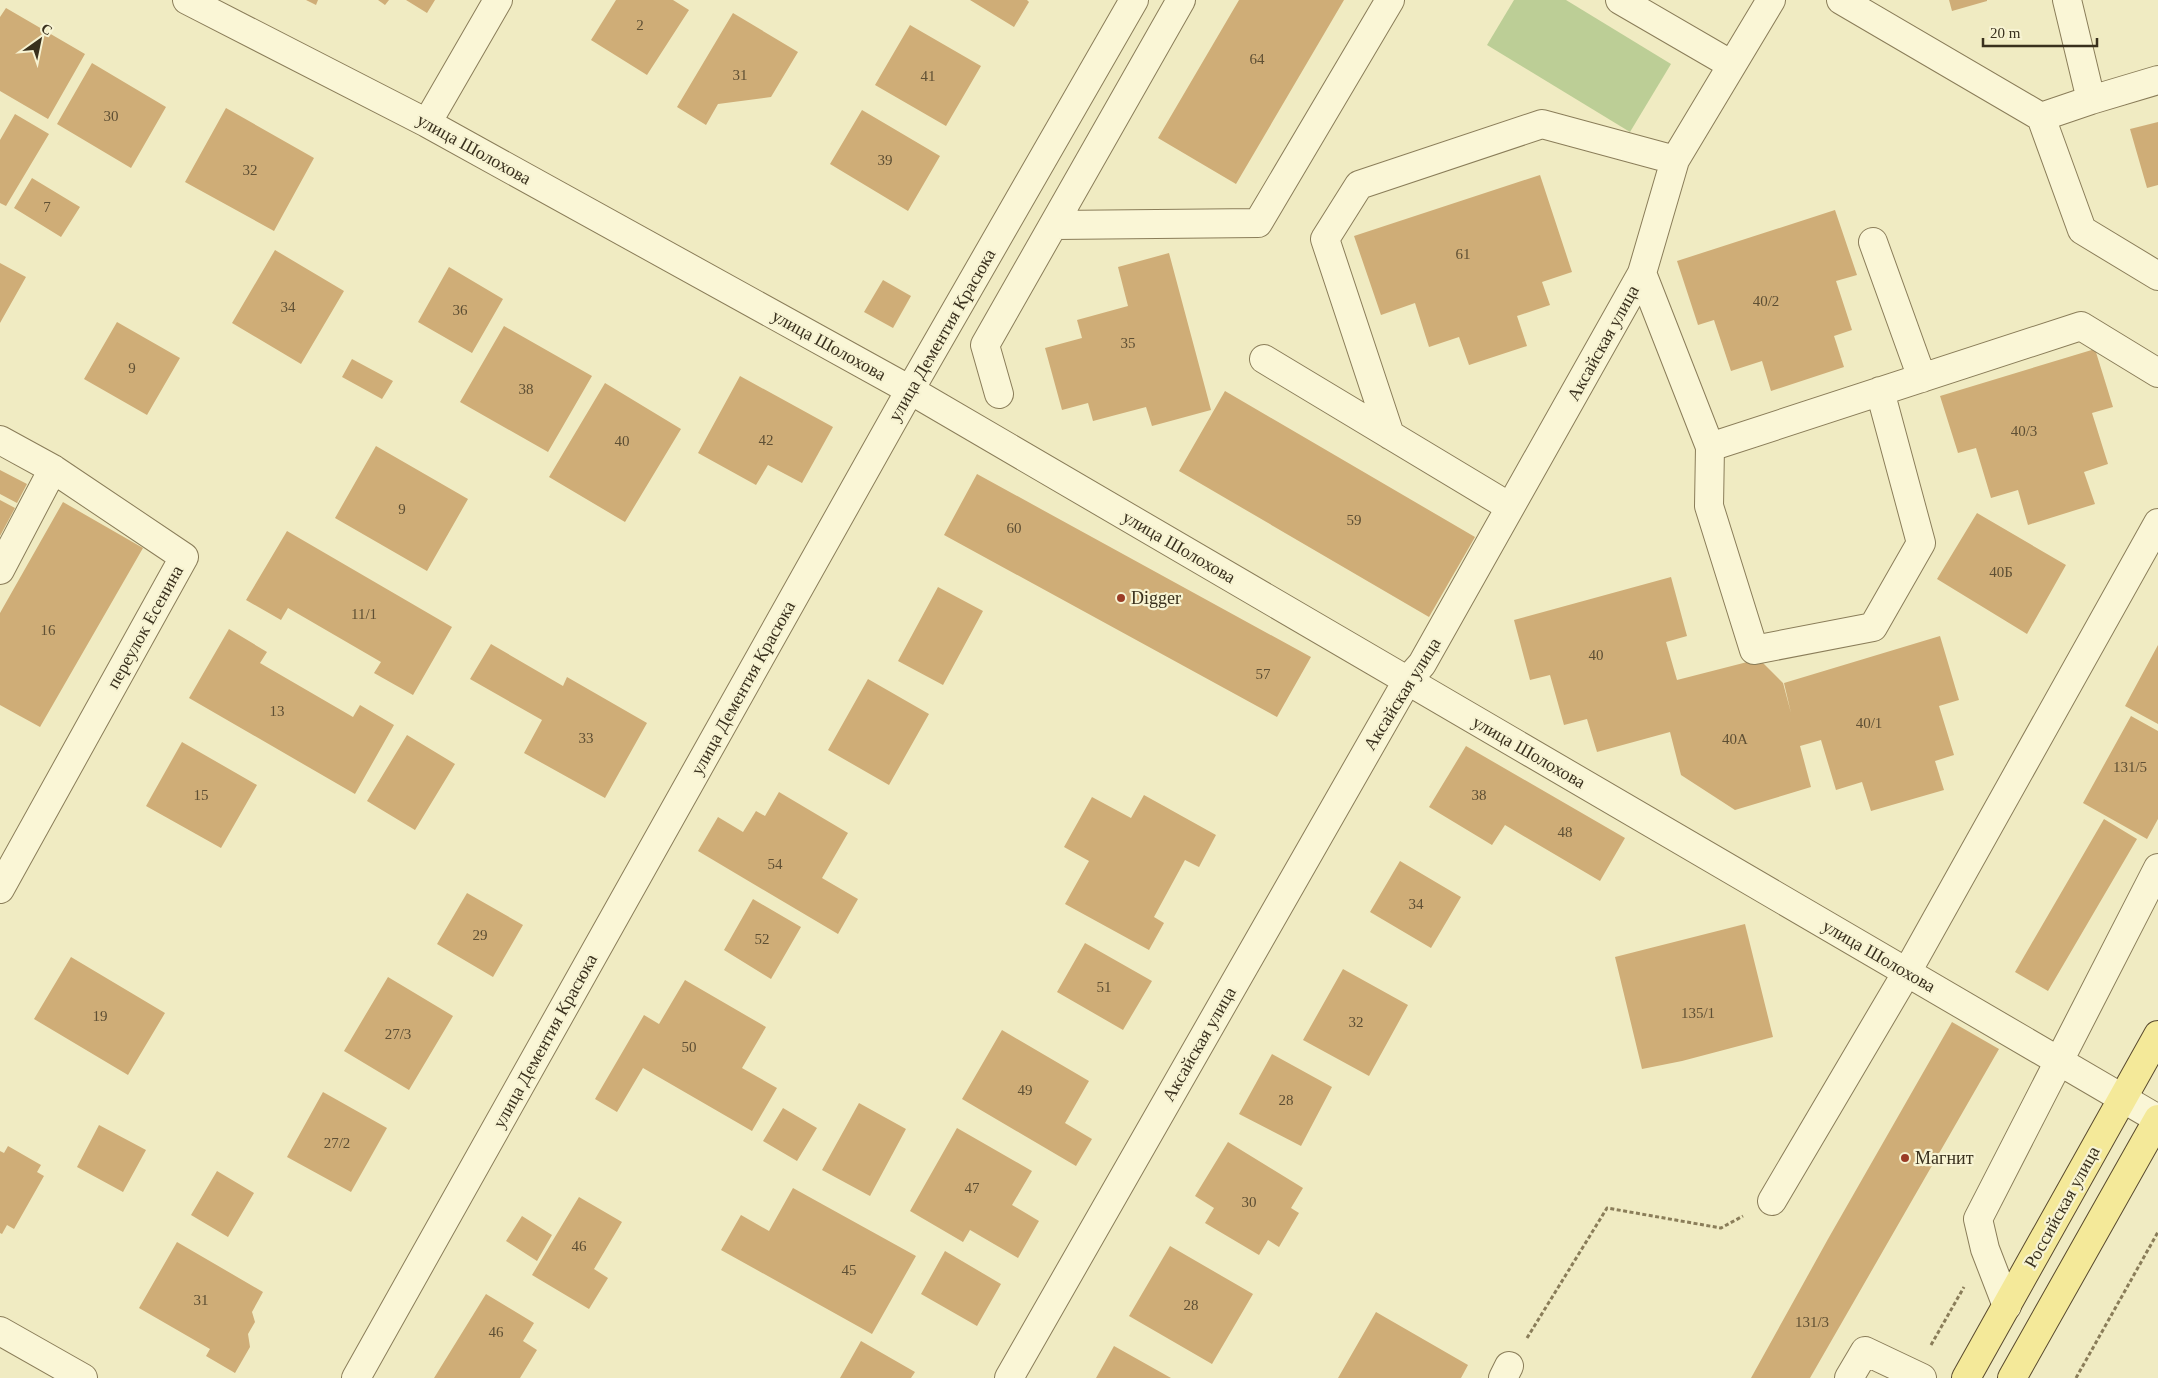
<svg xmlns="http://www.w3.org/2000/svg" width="2158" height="1378" viewBox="0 0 2158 1378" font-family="'Times New Roman',serif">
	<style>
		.green { fill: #bcce96 }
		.building { fill: #cfad77 }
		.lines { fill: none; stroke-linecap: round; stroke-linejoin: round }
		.minor-casing { stroke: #8a7d59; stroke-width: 30 }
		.major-casing { stroke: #58492d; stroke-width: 30 }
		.path { stroke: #8a7d59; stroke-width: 3; stroke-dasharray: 4 2.5; stroke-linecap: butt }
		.minor { stroke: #faf6d6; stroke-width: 28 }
		.major { stroke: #f4e999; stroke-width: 28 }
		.poi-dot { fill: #9b3c26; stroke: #f7f3d2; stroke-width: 2 }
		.labels { text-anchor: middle; stroke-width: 4.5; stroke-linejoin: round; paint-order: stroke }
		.number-label { font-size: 15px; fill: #5e4f34 }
		.street-label { font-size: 18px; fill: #39301d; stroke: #f7f3d2 }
		.poi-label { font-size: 18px; fill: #39301d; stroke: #f7f3d2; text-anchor: start }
	</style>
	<rect width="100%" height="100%" fill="#f0ebc2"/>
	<path class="green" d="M1514 0H1566L1671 64 1630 132 1487 45Z"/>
	<path class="building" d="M306 0H318L316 5Z
		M378 0H389L385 5Z
		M406 0H435L427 13Z
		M616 0H673L689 10 647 75 591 40Z
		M970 0H1027L1029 2 1014 27Z
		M1239 0H1344L1236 184 1158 138Z
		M1949 0H1987V1L1952 11Z
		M6 8 85 54 48 119 0 91V17Z
		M733 13 798 52 771 97 718 104 706 125 677 107Z
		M910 25 981 66 946 126 875 85Z
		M92 63 166 107 131 168 57 124Z
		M226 108 314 158 274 231 185 182Z
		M862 110 940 156 908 211 830 164Z
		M15 114 49 134 6 206 0 203V140Z
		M2158 122V185L2147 188 2130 129Z
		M1540 175 1572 272 1542 282 1550 305 1517 316 1527 346 1469 365 1459 337 1429 347 1415 303 1381 315 1354 236Z
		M32 178 80 207 61 237 14 208Z
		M1835 210 1857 275 1836 281 1852 330 1834 336 1844 367 1771 391 1762 361 1731 371 1714 320 1698 325 1677 261Z
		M275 250 344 291 301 364 232 323Z
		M1169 253 1211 410 1152 426 1146 407 1093 421 1088 403 1062 410 1045 348 1082 338 1077 320 1128 306 1118 267Z
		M0 263 26 277 0 323Z
		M449 267 503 299 472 353 418 322Z
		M883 280 911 296 893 328 864 312Z
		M117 322 180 358 147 415 84 379Z
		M504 326 592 376 548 452 460 402Z
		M2095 349 2113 407 2092 413 2108 464 2084 472 2095 504 2028 525 2018 490 1991 498 1976 448 1958 453 1940 396Z
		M352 359 393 381 382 399 342 377Z
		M740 376 833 427 802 483 768 465 756 485 698 453Z
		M605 383 681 429 625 522 549 477Z
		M1225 391 1475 537 1429 617 1179 471Z
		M376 446 468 499 427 571 335 518Z
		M0 470 27 484 17 503 0 494Z
		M977 474 1311 657 1277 717 944 535Z
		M0 500 15 508 0 536Z
		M63 502 143 548 40 727 0 705V613Z
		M1977 513 2066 565 2027 634 1937 579Z
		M287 531 452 627 413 695 374 673 381 662 288 608 281 620 246 600Z
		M1671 577 1687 636 1666 642 1677 680 1759 659 1783 683 1791 713 1784 683 1940 636 1959 700 1939 706 1954 755 1935 761 1944 790 1871 811 1862 782 1836 790 1821 740 1800 746 1811 787 1735 810 1681 775 1670 732 1597 752 1587 719 1564 725 1550 675 1530 680 1514 620Z
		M938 587 983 611 943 685 898 661Z
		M229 629 267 652 260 663 353 717 360 705 394 725 355 794 189 698Z
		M491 644 563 686 567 677 647 723 605 798 524 753 542 720 470 679Z
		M2158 645V724L2125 706Z
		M868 679 929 714 889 785 828 750Z
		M2131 716 2158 731V819L2147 839 2083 803Z
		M407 735 455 764 415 830 367 801Z
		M182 742 257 785 221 848 146 806Z
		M1466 746 1625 838 1600 881 1505 825 1492 845 1429 807Z
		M779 792 848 833 822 878 858 899 838 934 698 851 718 817 743 832 756 811 765 816Z
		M1144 795 1216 835 1199 867 1185 860 1154 917 1164 923 1149 950 1065 904 1089 861 1064 847 1092 797 1131 818Z
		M2104 819 2137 839 2048 991 2015 972Z
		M1400 861 1461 897 1431 948 1370 912Z
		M467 893 523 925 493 977 437 944Z
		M753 899 801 927 771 979 724 950Z
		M1745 924 1773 1037 1682 1061 1642 1069 1615 957Z
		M1085 943 1152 981 1123 1030 1057 992Z
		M71 957 165 1013 128 1075 34 1019Z
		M1343 969 1408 1005 1369 1076 1303 1040Z
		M388 977 453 1016 409 1090 344 1051Z
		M685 980 766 1027 742 1068 777 1088 752 1131 643 1068 617 1112 595 1099 644 1015 659 1024Z
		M1952 1022 1999 1049 1810 1378H1751L1828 1239Z
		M1002 1030 1089 1081 1065 1123 1092 1139 1076 1166 962 1099Z
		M1272 1054 1332 1087 1301 1146 1239 1114Z
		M323 1092 387 1128 351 1192 287 1157Z
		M859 1103 906 1129 870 1196 822 1170Z
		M783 1108 817 1128 797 1161 763 1141Z
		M99 1125 146 1150 123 1192 77 1167Z
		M957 1128 1032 1171 1012 1205 1039 1221 1018 1258 970 1230 963 1242 910 1211Z
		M1228 1142 1303 1188 1291 1208 1299 1213 1279 1247 1268 1240 1259 1255 1205 1223 1214 1208 1195 1196Z
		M8 1146 41 1165 37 1172 44 1176 14 1229 7 1225 2 1234 0 1233V1151L4 1153Z
		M217 1171 254 1193 228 1237 191 1215Z
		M793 1188 916 1256 872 1334 721 1250 741 1215 769 1231Z
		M579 1197 622 1222 594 1269 608 1278 589 1309 532 1275Z
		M522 1216 552 1235 537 1261 506 1241Z
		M177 1242 263 1292 252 1312 255 1322 248 1334 250 1347 235 1373 206 1356 210 1349 139 1308Z
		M1170 1246 1253 1294 1212 1364 1129 1316Z
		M945 1251 1001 1284 977 1326 921 1294Z
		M486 1294 534 1323 523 1341 537 1350 520 1378H434Z
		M1376 1312 1468 1365 1461 1378H1338Z
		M861 1341 915 1372 911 1378H840Z
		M1114 1346 1171 1378H1096Z"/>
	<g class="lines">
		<g class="minor-casing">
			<path id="minor" d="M187 0 427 123 910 390 2158 1119
				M1620 0 1732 65
				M1841 0 2041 117 2082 230 2158 276
				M2067 0 2091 100
				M2041 117 2091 100 2158 80
				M427 123 498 0
				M1055 225 1258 223 1390 0
				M1873 242 1922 378
				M1642 273 1710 447 1709 506 1754 650 1873 627 1921 543 1880 391
				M1264 359 1510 507
				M999 394 985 345 1181 0
				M1390 435 1325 239 1359 185 1542 124 1675 160
				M0 440 53 469 184 557 0 889
				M1710 447 2081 326 2158 373
				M0 570 53 469
				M1772 1201 1907 972 2158 523
				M2007 1306 1985 1249 1978 1219 2158 868
				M0 1331 83 1378
				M356 1378 910 390 1134 0
				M1009 1378 1407 681 1422 664 1642 273 1675 160 1771 0
				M1503 1378 1509 1366
				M1849 1378 1865 1351 1922 1378"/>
		</g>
		<g class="major-casing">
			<path id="major" d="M1966 1378 2158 1035
				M2012 1378 2158 1119"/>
		</g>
		<path class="path" d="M1527 1338 1607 1208 1721 1228 1743 1216
			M1931 1345 1964 1287
			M2076 1378 2158 1232"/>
		<use href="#minor" class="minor"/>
		<use href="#major" class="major"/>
	</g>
	<g class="poi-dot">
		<circle cx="1121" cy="598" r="5"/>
		<circle cx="1905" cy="1158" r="5"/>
	</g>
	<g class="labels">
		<g class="number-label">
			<text x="640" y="30">2</text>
			<text x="1257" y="64">64</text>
			<text x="740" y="80">31</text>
			<text x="928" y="81">41</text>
			<text x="111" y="121">30</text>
			<text x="885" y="165">39</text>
			<text x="250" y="175">32</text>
			<text x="47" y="212">7</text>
			<text x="1463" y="259">61</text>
			<text x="1766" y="306">40/2</text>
			<text x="288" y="312">34</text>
			<text x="460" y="315">36</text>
			<text x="1128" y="348">35</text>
			<text x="132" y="373">9</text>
			<text x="526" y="394">38</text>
			<text x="2024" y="436">40/3</text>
			<text x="766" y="445">42</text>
			<text x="622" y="446">40</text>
			<text x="402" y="514">9</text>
			<text x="1354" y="525">59</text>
			<text x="1014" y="533">60</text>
			<text x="2001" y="577">40Б</text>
			<text x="364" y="619">11/1</text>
			<text x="48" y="635">16</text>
			<text x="1596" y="660">40</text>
			<text x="1263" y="679">57</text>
			<text x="277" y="716">13</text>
			<text x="1869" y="728">40/1</text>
			<text x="586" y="743">33</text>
			<text x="1735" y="744">40А</text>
			<text x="2130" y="772">131/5</text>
			<text x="201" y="800">15</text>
			<text x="1479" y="800">38</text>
			<text x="1565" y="837">48</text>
			<text x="775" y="869">54</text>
			<text x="1416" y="909">34</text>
			<text x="480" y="940">29</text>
			<text x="762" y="944">52</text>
			<text x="1104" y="992">51</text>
			<text x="1698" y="1018">135/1</text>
			<text x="100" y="1021">19</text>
			<text x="1356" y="1027">32</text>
			<text x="398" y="1039">27/3</text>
			<text x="689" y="1052">50</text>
			<text x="1025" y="1095">49</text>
			<text x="1286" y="1105">28</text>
			<text x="337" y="1148">27/2</text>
			<text x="972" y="1193">47</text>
			<text x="1249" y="1207">30</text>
			<text x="579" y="1251">46</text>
			<text x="849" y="1275">45</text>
			<text x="201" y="1305">31</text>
			<text x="1191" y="1310">28</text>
			<text x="1812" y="1327">131/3</text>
			<text x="496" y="1337">46</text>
		</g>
		<g class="street-label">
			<text transform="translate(474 149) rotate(29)" y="6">улица Шолохова</text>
			<text transform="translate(942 335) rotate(-60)" y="6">улица Дементия Красюка</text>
			<text transform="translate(1603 343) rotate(-61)" y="6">Аксайская улица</text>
			<text transform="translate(829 345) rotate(29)" y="6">улица Шолохова</text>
			<text transform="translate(1179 547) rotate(30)" y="6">улица Шолохова</text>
			<text transform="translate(145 627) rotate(-61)" y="6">переулок Есенина</text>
			<text transform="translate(743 688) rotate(-61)" y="6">улица Дементия Красюка</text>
			<text transform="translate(1402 694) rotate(-58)" y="6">Аксайская улица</text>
			<text transform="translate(1529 752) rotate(30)" y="6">улица Шолохова</text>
			<text transform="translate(1879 956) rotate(30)" y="6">улица Шолохова</text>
			<text transform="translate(545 1041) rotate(-61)" y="6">улица Дементия Красюка</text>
			<text transform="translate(1199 1044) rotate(-60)" y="6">Аксайская улица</text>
			<text transform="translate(2062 1207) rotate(-61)" y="6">Российская улица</text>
		</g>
		<g class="poi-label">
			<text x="1131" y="604">Digger</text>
			<text x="1915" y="1164">Магнит</text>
		</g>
	</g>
	<g transform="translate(40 40) rotate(33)" stroke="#f7f3d2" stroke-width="4" paint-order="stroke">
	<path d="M0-4L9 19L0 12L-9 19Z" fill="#39301d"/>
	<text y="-8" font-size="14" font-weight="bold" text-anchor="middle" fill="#39301d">С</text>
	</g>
	<path d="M1983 38v8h114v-8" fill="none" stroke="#39301d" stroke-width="2.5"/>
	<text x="1990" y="38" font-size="15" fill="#39301d" stroke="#f7f3d2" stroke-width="4" paint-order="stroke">20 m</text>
</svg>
